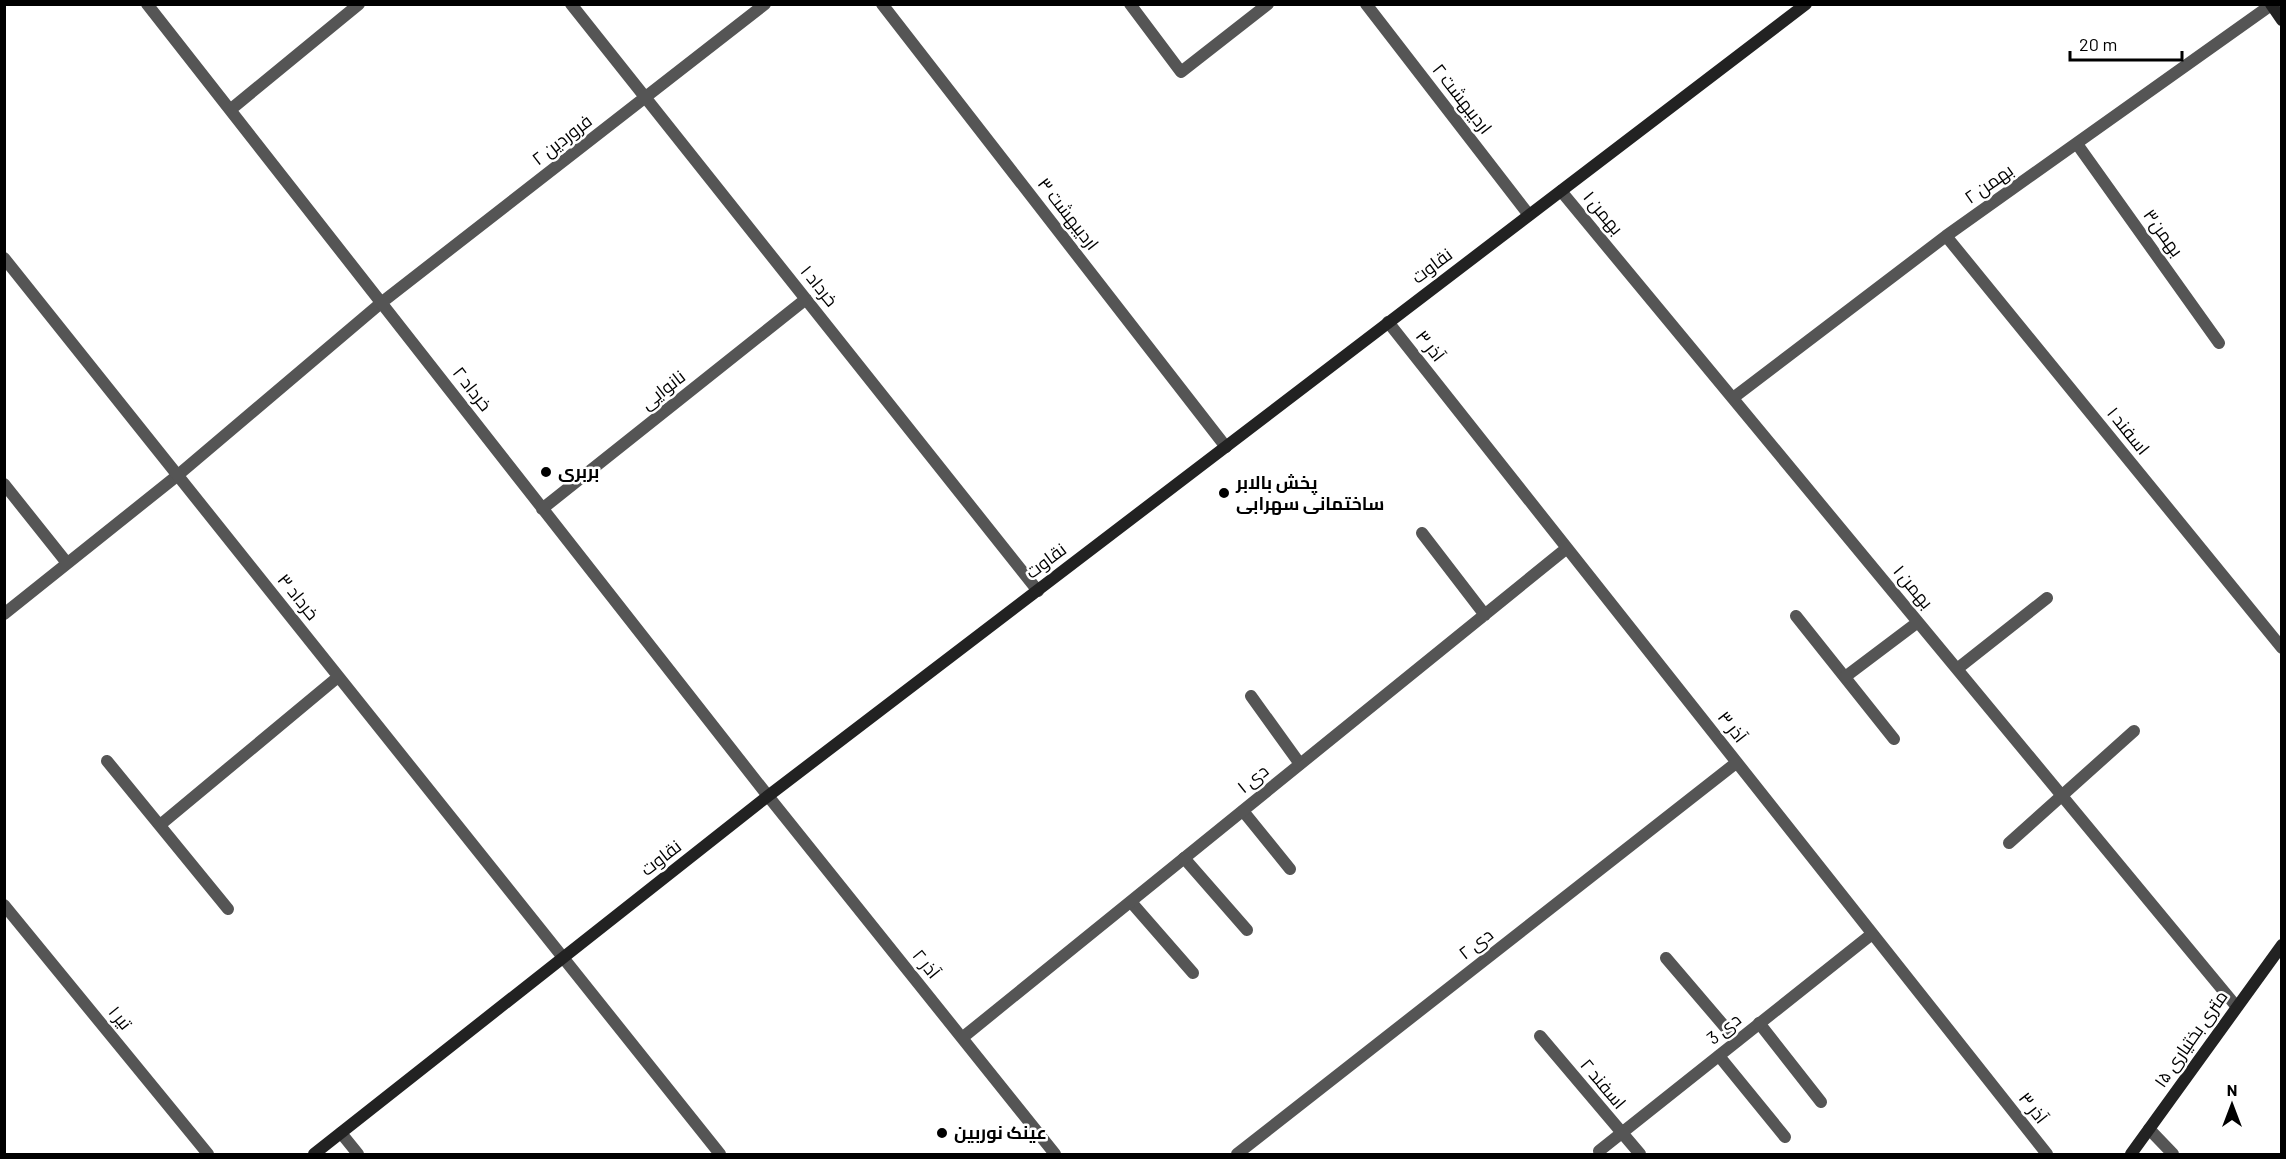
<svg xmlns="http://www.w3.org/2000/svg" width="2286" height="1159" viewBox="0 0 2286 1159" font-family="Barlow,Cairo,sans-serif">
	<style>
		.lines { fill: none; stroke-linecap: round; stroke-linejoin: round }
		.lane { stroke: #555; stroke-width: 12 }
		.street { stroke: #555; stroke-width: 12 }
		.secondary { stroke: #222; stroke-width: 12 }
		.poi-dot { fill: #000; stroke: #fff; stroke-width: 2 }
		.labels { text-anchor: middle; stroke-width: 5; stroke-linejoin: round; paint-order: stroke }
		.street-label { font-size: 18px; fill: #000; stroke: #fff }
		.poi-label { font-size: 18px; font-weight: bold; fill: #000; stroke: #fff; text-anchor: start }
	</style>
	<rect width="100%" height="100%" fill="#fff"/>
	<g class="lines">
		<path class="lane" d="M882 4 1226 447
			M1130 4 1181 72 1268 4
			M1366 4 1529 215
			M4 484 67 563
			M4 614 178 475 381 303
			M1796 616 1894 739
			M1251 696 1300 764
			M1243 811 1290 869
			M1184 858 1247 930
			M1131 902 1193 973
			M1666 958 1737 1041
			M1759 1023 1821 1102
			M1719 1056 1785 1137"/>
		<path class="street" d="M147 4 768 796 1055 1154
			M571 4 1038 591
			M230 110 359 4
			M2077 144 2219 343
			M1561 191 2236 1006
			M1946 236 2282 648
			M4 258 720 1154
			M381 303 765 4
			M1388 322 2047 1154
			M1733 398 1946 236 2271 5
			M542 509 806 299
			M1422 533 1485 615
			M1957 669 2047 598
			M1845 677 1918 622
			M107 761 228 909
			M160 825 338 677
			M2009 843 2134 731
			M4 905 208 1154
			M1540 1036 1640 1154
			M962 1038 1567 548
			M2149 1129 2173 1154
			M341 1133 358 1154
			M1599 1151 1872 934
			M1237 1154 1736 763"/>
		<path class="secondary" d="M2271 4 2282 20
			M314 1154 768 796 1806 4
			M2131 1154 2282 945"/>
	</g>
	<g class="poi-dot">
		<circle cx="546" cy="472" r="6"/>
		<circle cx="1224" cy="493" r="6"/>
		<circle cx="942" cy="1133" r="6"/>
	</g>
	<g class="labels">
		<g class="street-label">
			<text transform="translate(1462 99) rotate(52)" y="6">اردیبهشت ۲</text>
			<text transform="translate(562 140) rotate(-38)" y="6">فروردین ۲</text>
			<text transform="translate(1989 184) rotate(-35)" y="6">بهمن ۲</text>
			<text transform="translate(1603 213) rotate(50)" y="6">بهمن ۱</text>
			<text transform="translate(1068 214) rotate(52)" y="6">اردیبهشت ۳</text>
			<text transform="translate(2163 233) rotate(54)" y="6">بهمن۳</text>
			<text transform="translate(1432 266) rotate(-37)" y="6">نقاوت</text>
			<text transform="translate(819 286) rotate(51)" y="6">خرداد ۱</text>
			<text transform="translate(1430 346) rotate(52)" y="6">آذر ۳</text>
			<text transform="translate(472 389) rotate(52)" y="6">خرداد ۲</text>
			<text transform="translate(663 390) rotate(-38)" y="6">نانوایی</text>
			<text transform="translate(2128 431) rotate(51)" y="6">اسفند ۱</text>
			<text transform="translate(1046 561) rotate(-37)" y="6">نقاوت</text>
			<text transform="translate(1913 587) rotate(50)" y="6">بهمن ۱</text>
			<text transform="translate(298 597) rotate(51)" y="6">خرداد ۳</text>
			<text transform="translate(1732 727) rotate(52)" y="6">آذر ۳</text>
			<text transform="translate(1253 779) rotate(-39)" y="6">دی ۱</text>
			<text transform="translate(661 858) rotate(-38)" y="6">نقاوت</text>
			<text transform="translate(1476 944) rotate(-38)" y="6">دی ۲</text>
			<text transform="translate(926 964) rotate(51)" y="6">آذر ۲</text>
			<text transform="translate(120 1018) rotate(51)" y="6">تیر ۱</text>
			<text transform="translate(1724 1029) rotate(-39)" y="6">دی 3</text>
			<text transform="translate(2191 1039) rotate(-55)" y="6">۱۵ متری بختیاری</text>
			<text transform="translate(1603 1084) rotate(50)" y="6">اسفند ۲</text>
			<text transform="translate(2033 1108) rotate(52)" y="6">آذر ۳</text>
		</g>
		<g class="poi-label">
			<text x="558" y="478">بربری</text>
			<text x="1236" y="489">پخش بالابر<tspan x="1236" dy="21">ساختمانی سهرابی</tspan></text>
			<text x="954" y="1139">عینک نوربین</text>
		</g>
	</g>
	<rect width="2286" height="1159" fill="none" stroke="#000000" stroke-width="12"/>
	<g transform="translate(2232 1105)" stroke="#ffffff" stroke-width="4.5" paint-order="stroke">
	<path d="M0-4.5L10 22L0 15L-10 22Z" fill="#000000"/>
	<text y="-9" font-size="16" font-weight="bold" text-anchor="middle" fill="#000000">N</text>
	</g>
	<path d="M2070 51v9h112v-9" fill="none" stroke="#000000" stroke-width="3"/>
	<text x="2079" y="51" font-size="18" fill="#000000" stroke="#ffffff" stroke-width="4.5" paint-order="stroke">20 m</text>
</svg>
